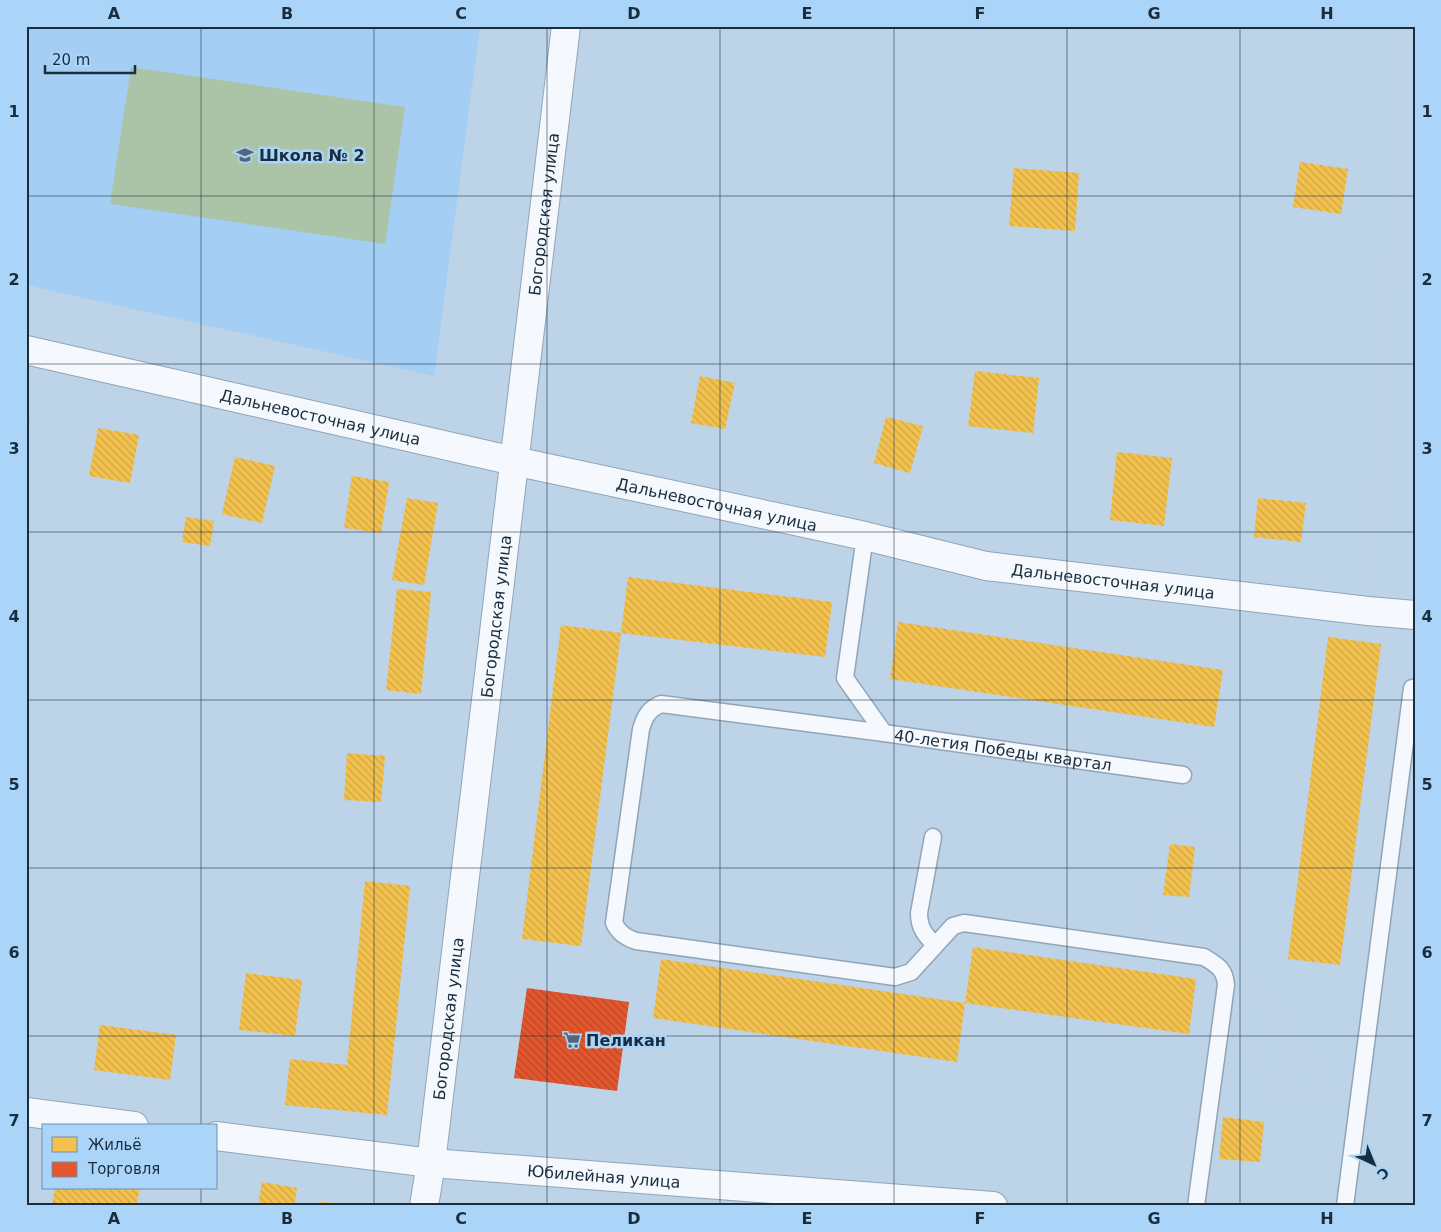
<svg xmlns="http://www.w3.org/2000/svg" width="1441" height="1232" viewBox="0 0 1441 1232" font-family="'DejaVu Sans',sans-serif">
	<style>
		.built { fill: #a4cef3 }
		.green { fill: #abc4a8 }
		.homes { fill: url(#homes-back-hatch) }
		.shops { fill: url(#shops-back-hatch) }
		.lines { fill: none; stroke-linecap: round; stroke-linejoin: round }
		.lane-casing { stroke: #92a5b7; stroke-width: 19 }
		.street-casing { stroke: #92a5b7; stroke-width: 30 }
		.path { stroke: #c8cfd5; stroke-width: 3; stroke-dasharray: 1 4; stroke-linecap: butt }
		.lane { stroke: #f5f8fc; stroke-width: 16 }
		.street { stroke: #f5f8fc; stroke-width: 28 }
		.grid { fill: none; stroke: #182d3e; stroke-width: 1; stroke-opacity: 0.55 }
		.labels { text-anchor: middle; stroke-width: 5; stroke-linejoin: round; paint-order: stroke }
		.poi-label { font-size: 16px; font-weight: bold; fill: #182d3e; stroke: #abd4f9; text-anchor: start }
		.street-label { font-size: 16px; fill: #182d3e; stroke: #abd4f9 }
		.neatline { fill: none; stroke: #182d3e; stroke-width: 2 }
		.grid-label { font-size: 16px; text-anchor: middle; font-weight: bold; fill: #182d3e }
	</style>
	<defs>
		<pattern id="homes-back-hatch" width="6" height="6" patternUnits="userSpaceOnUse" patternTransform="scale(1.25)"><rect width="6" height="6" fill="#f2c14e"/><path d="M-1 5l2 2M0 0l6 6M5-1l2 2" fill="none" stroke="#cfa645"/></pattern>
		<pattern id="shops-back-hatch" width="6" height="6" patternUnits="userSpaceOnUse" patternTransform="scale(1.25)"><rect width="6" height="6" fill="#e4572e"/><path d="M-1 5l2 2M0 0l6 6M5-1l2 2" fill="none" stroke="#b84829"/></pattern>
	</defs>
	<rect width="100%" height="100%" fill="#bcd3e8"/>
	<path class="built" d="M26 26H480L434 376 26 285Z"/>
	<path class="green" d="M131 67 405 107 385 244 110 204Z"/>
	<path class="homes" d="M1300 162 1348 169 1341 214 1293 207Z
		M1014 168 1079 173 1075 231 1009 226Z
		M975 371 1039 378 1033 433 968 426Z
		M700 376 735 383 725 429 691 423Z
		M26 414 30 415 27 436H26Z
		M886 417 923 426 910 473 874 463Z
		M98 428 139 435 130 483 89 476Z
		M1117 452 1172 458 1164 526 1110 520Z
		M235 457 275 466 262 523 222 514Z
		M352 476 389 482 381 533 344 528Z
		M407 498 438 503 424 585 392 580Z
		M1258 498 1306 503 1301 542 1254 537Z
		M186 517 214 521 210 546 182 542Z
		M628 577 832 602 825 657 621 633Z
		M397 589 431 592 421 694 386 690Z
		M898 622 1223 670 1214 727 890 679Z
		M561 625 621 633 581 946 522 939Z
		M1328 637 1381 644 1340 965 1288 959Z
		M347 753 385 756 381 802 344 800Z
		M1170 844 1195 847 1189 897 1163 895Z
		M365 881 410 886 387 1115 285 1105 290 1059 347 1065Z
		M973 947 1196 979 1189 1034 965 1003Z
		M661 959 965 1003 957 1062 653 1018Z
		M246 973 302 980 295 1036 239 1030Z
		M100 1025 176 1035 170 1080 94 1070Z
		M1223 1117 1264 1122 1260 1162 1219 1159Z
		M262 1182 297 1188 294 1206H258Z
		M55 1188H140L136 1206H52Z
		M320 1202 349 1204 348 1206H320Z"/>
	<path class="shops" d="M527 988 629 1002 617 1091 514 1078Z"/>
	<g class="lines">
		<g class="lane-casing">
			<g id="lane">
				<path id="s1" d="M865 536 845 678 884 733 1183 775"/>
				<path d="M884 733 661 704C649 709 645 716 641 729L614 923C619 933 625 937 636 941L895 977 911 972 953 926 964 923 1204 957C1217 965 1225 969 1226 985L1196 1206"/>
				<path d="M933 837 919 913C919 928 925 935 935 945"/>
				<path d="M1345 1206 1412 688"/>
			</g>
		</g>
		<g class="street-casing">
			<g id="street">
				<path id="s2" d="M26 350 514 461 865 536 986 566 1368 611 1415 615"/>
				<path d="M26 1112 134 1126"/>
				<path id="s3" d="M216 1136 431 1163 993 1206"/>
				<path id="s4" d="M424 1206 431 1163 566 26"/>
			</g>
		</g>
		<path class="path" d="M1370 583 1409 26
			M1168 828C1182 829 1198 829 1211 834 1233 844 1240 891 1237 912 1235 923 1231 934 1228 945
			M1143 925 1155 862
			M1250 982 1334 1099
			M1243 1035 1271 1087C1287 1102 1313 1098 1334 1099
			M1271 1087 1300 1052"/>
		<use href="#lane" class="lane"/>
		<use href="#street" class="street"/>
	</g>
	<path class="grid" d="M201 26V1126M374 26V1206M547 26V1206M720 26V1206M894 26V1206M1067 26V1206M1240 26V1206M26 196H1415M26 364H1415M26 532H1415M26 700H1415M26 868H1415M26 1036H1415M201 1188V1206"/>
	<defs>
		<g id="school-bare" transform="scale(1.35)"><path d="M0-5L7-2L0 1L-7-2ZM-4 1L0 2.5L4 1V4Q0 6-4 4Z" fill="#51677a" stroke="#abd4f9" stroke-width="2.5" paint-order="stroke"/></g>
		<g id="supermarket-bare" transform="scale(1.35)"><path d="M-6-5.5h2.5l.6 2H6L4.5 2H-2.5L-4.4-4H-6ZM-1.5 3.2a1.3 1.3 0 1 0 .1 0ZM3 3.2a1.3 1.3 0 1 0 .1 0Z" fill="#51677a" stroke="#abd4f9" stroke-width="2.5" paint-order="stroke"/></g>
	</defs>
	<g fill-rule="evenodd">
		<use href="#school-bare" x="245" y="155"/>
		<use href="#supermarket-bare" x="572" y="1040"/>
	</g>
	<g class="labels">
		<g class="poi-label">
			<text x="259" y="161">Школа № 2</text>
			<text x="586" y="1046">Пеликан</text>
		</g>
		<g class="street-label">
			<text dy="6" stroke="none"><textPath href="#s4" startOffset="999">Богородская улица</textPath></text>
			<text dy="6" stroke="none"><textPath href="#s2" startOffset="302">Дальневосточная улица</textPath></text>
			<text dy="6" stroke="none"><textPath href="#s2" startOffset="708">Дальневосточная улица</textPath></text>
			<text dy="6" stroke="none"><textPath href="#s2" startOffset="1112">Дальневосточная улица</textPath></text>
			<text dy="6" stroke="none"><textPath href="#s4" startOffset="594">Богородская улица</textPath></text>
			<text dy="6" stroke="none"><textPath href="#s1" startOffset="331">40-летия Победы квартал</textPath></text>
			<text dy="6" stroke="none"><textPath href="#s4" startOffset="189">Богородская улица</textPath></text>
			<text dy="6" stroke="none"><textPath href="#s3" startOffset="390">Юбилейная улица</textPath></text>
		</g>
	</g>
	<rect width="1441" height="1232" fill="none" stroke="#abd4f9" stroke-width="55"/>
	<rect x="42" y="1124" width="175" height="65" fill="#abd4f9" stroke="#7091ae"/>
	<rect x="52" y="1137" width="25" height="15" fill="#f2c14e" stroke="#7091ae"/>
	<text x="88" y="1150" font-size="15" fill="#182d3e">Жильё</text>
	<rect x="52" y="1162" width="25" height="15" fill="#e4572e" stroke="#7091ae"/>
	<text x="88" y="1174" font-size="15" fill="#182d3e">Торговля</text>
	<g transform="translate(1374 1164) rotate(136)" stroke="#abd4f9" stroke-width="4" paint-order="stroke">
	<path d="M0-4L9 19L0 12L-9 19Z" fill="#182d3e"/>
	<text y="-8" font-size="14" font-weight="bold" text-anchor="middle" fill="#182d3e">С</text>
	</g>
	<path d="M45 65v8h90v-8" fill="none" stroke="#182d3e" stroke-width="2.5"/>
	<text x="52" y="65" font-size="15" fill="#182d3e" stroke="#abd4f9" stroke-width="4" paint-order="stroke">20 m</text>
	<rect x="28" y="28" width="1386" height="1176" class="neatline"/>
	<g class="grid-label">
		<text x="114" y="19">A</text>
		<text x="287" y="19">B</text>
		<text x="461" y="19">C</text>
		<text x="634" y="19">D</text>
		<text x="807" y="19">E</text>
		<text x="980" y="19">F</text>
		<text x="1154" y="19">G</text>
		<text x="1327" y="19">H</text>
		<text x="14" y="117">1</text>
		<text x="1427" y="117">1</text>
		<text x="14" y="285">2</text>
		<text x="1427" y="285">2</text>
		<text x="14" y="454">3</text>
		<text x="1427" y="454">3</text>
		<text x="14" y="622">4</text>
		<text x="1427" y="622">4</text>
		<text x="14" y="790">5</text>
		<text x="1427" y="790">5</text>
		<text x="14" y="958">6</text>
		<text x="1427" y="958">6</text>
		<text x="14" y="1126">7</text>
		<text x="1427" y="1126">7</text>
		<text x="114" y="1224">A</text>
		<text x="287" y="1224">B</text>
		<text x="461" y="1224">C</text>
		<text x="634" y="1224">D</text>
		<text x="807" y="1224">E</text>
		<text x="980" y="1224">F</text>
		<text x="1154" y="1224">G</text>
		<text x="1327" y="1224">H</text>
	</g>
</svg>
